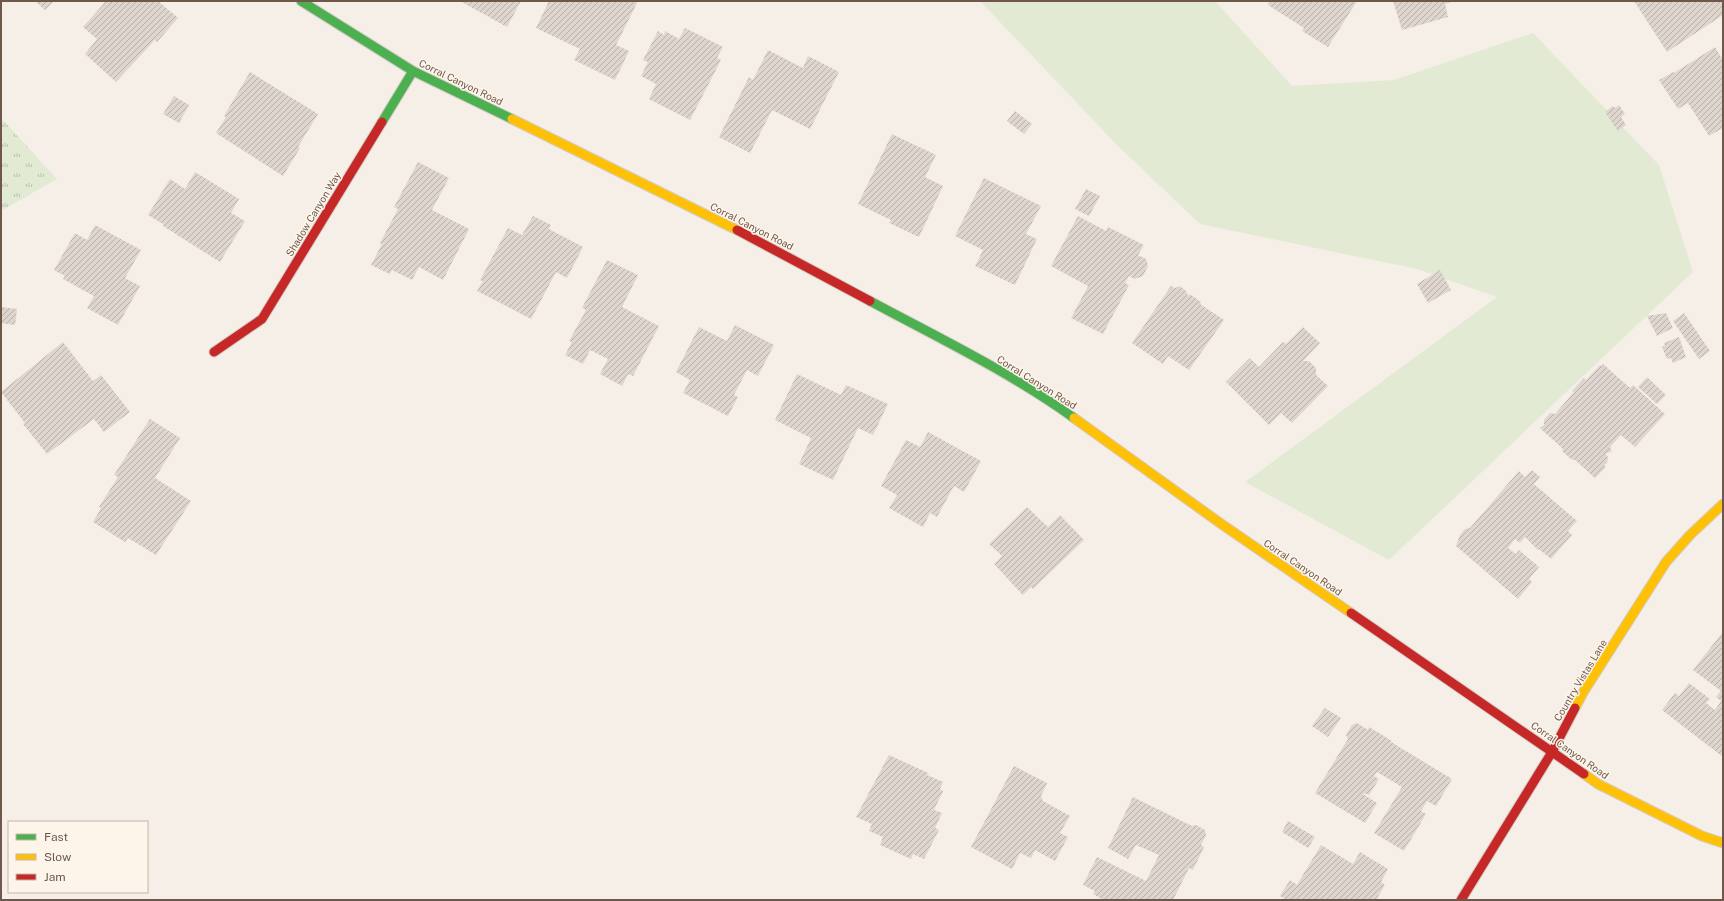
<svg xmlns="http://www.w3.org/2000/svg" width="1724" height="901" viewBox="0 0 1724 901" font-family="'Public Sans',sans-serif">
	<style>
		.grass { fill: #e2ead4 }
		.park { fill: url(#park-tufts) }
		.building { fill: url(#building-hatch) }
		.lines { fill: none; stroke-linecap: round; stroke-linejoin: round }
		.fast-casing { stroke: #d4ccc5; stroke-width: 11 }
		.slow-casing { stroke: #d4ccc5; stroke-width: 11 }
		.jam-casing { stroke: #d4ccc5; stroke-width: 11 }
		.fast { stroke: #4caf50; stroke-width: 9 }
		.slow { stroke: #ffc107; stroke-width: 9 }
		.jam { stroke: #c62828; stroke-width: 9 }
		.labels { text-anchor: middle; stroke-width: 3; stroke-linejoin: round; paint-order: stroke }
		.street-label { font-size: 10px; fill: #6f574c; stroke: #fdf5e9 }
	</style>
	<defs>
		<pattern id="park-tufts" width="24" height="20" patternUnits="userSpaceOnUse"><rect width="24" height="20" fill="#e2ead4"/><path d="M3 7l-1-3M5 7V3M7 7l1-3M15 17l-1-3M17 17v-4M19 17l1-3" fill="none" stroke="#bbc0ae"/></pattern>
		<pattern id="building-hatch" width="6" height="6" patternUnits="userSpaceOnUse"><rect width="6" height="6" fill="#ded5ce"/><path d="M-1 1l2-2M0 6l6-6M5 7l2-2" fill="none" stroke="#b8b0a9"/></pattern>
	</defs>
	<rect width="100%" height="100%" fill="#f5efe8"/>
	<path class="grass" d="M980 1H1215L1292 86 1394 80 1533 33 1659 165 1693 272 1389 560 1245 482 1497 297 1417 269 1200 224 1117 145Z"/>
	<path class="park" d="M1 118 57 179 1 211Z"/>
	<path class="building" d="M35 1H54L45 10Z
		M106 1H158L178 18 157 42 155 40 116 82 85 54 97 39 83 27Z
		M460 1H521L507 27Z
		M549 1H638L616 45 629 51 615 80 574 60 580 49 536 28Z
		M1270 1H1357L1328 47 1302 31 1304 28 1268 5Z
		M1393 1H1454L1445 4 1448 17 1402 30Z
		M1634 1H1722L1723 15 1667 52Z
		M685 28 723 47 717 58 721 60 690 120 649 99 656 84 641 76 648 62 643 60 658 31 664 35 665 31 679 39Z
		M1715 47 1723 60V128L1709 136 1688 103 1678 109 1659 80 1673 72 1674 73Z
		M768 50 803 68 808 56 839 72 810 129 772 110 750 153 719 137 749 77 753 80Z
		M250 72 318 114 298 147 300 148 283 176 216 133 226 117 224 116Z
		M174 96 189 105 179 123 163 114Z
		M1619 105 1625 114 1621 117 1626 125 1618 131 1605 112 1613 106 1615 108Z
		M1015 111 1032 124 1024 134 1007 121Z
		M892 134 936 155 925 177 943 186 919 237 889 223 891 220 858 204Z
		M418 162 449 178 432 210 469 229 443 280 419 267 412 280 392 270 390 274 371 265 382 244 380 243 398 209 394 207Z
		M195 172 239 199 231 213 245 221 220 262 163 226V224L148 215 170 179 185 189Z
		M984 178 1041 206 1026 234 1037 239 1015 285 975 266 983 250 955 236Z
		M1086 189 1100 196 1089 216 1075 209Z
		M533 216 551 225 549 229 583 247 567 278 556 272 531 319 477 291 483 281 480 280 508 228 522 235Z
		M1078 216 1106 231 1108 227 1144 245 1138 255 1146 259 1148 266 1143 276 1135 279 1129 276 1125 283 1129 285 1103 334 1071 318 1088 286 1051 266Z
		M95 225 141 250 125 278 140 286 118 325 87 308 94 296 63 279 65 276 54 270 75 233 87 240Z
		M607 260 638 275 622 307 659 326 633 376 628 374 622 386 600 374 608 359 590 350 583 364 565 355 572 342 569 341 586 310 582 308Z
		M1440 270 1451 290 1428 303 1417 284Z
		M1171 286 1175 288 1180 286 1186 291 1188 296 1190 294 1201 302 1200 304 1224 320 1189 370 1168 356 1163 364 1132 343Z
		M1 307 17 309 15 325 1 323Z
		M1666 313 1673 328 1657 336 1647 316Z
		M1684 313 1710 351 1699 359 1673 321Z
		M735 325 774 345 758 376 747 370 734 395 738 397 728 416 683 393 690 380 676 372 699 327 727 341Z
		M1303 327 1320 343 1303 361H1309L1316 368V375L1328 386 1292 423 1281 413 1269 425 1226 382 1250 358 1259 367 1283 342 1286 344Z
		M1679 337 1686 357 1673 363 1671 358 1667 359 1662 347 1665 346 1664 343Z
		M63 342 93 381 101 375 130 412 104 432 94 419 47 454 23 424 25 423 1 392Z
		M1603 364 1630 388 1633 385 1665 414 1635 447 1621 435 1610 447 1612 451 1608 453H1606L1608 458 1607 463 1604 465 1606 467 1595 478 1575 460 1571 459 1563 452 1562 448 1540 428 1544 425V420L1550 413 1555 414 1574 392 1572 391 1584 378 1586 380 1600 365 1602 366Z
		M797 374 841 395 846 385 888 404 873 435 858 428 833 480 799 464 811 438 775 420Z
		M1647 377 1666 395 1657 404 1638 387Z
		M150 419 180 438 155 478 191 501 156 555 128 538 125 542 93 522 101 508 99 507 118 477 114 475Z
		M928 432 981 461 964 492 954 486 937 517 930 513 923 527 889 508 897 495 881 486 906 440 920 447Z
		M1532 470 1540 477 1534 484 1577 521 1568 531 1572 535 1551 559 1539 549 1538 550 1525 537 1520 543 1515 539 1508 548 1516 554 1519 550 1539 567 1529 579 1532 582 1518 599 1456 546 1460 535 1465 529 1470 528 1519 471 1525 477Z
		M1027 507 1048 527 1060 515 1084 540 1033 589 1031 587 1023 595 994 564 1002 556 989 544Z
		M1722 633 1723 634V757L1662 710 1675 693 1679 696 1689 683 1710 699 1706 703 1715 710 1721 701 1716 697 1721 691 1693 670Z
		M1325 708 1341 718 1328 737 1312 726Z
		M1357 723 1368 730 1369 727 1392 741 1391 742 1452 779 1436 806 1427 801 1421 811 1426 814 1404 851 1374 833 1402 787 1377 772 1374 776 1379 779 1369 795 1364 793 1363 794 1377 803 1365 823 1315 793 1348 739 1346 735 1352 725Z
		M889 755 928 773 927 775 943 782 940 789 943 791 934 810 942 813 935 828 939 830 924 859 913 854 911 859 880 845 883 837 869 831 872 824 856 817Z
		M1014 766 1047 783 1041 796 1043 801 1070 816 1060 833 1068 837 1055 861 1035 850 1031 858 1020 853 1012 869 971 847Z
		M1133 797 1192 826 1196 825 1205 830 1206 835 1201 845 1204 847 1193 870 1189 868 1173 900H1104L1093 894 1095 891 1083 885 1097 857 1146 881 1159 855 1136 845 1128 859 1108 848Z
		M1288 821 1315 837 1308 848 1282 832Z
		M1321 845 1353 864 1360 852 1388 869 1381 882 1385 885 1376 900H1287L1280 896 1290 880 1297 885Z"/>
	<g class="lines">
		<g class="fast-casing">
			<path id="fast" d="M301 1 413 71 512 119
				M382 122 413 71
				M870 301C939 338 1010 372 1074 418"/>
		</g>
		<g class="slow-casing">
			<path id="slow" d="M512 119 737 230
				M1074 418 1220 523 1351 613
				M1575 708 1584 691 1666 562 1690 535 1723 504
				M1584 774 1598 784 1702 836 1723 843"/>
		</g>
		<g class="jam-casing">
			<path id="jam" d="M737 230 870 301
				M214 352 262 319 382 122
				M1351 613 1584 774
				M1461 900 1552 752 1575 708"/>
		</g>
		<use href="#fast" class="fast"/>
		<use href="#slow" class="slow"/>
		<use href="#jam" class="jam"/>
	</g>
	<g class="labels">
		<g class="street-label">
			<text transform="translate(461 82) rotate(26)" y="4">Corral Canyon Road</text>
			<text transform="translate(313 214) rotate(-59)" y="4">Shadow Canyon Way</text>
			<text transform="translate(752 226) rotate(27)" y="4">Corral Canyon Road</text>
			<text transform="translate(1037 382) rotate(32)" y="4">Corral Canyon Road</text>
			<text transform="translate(1303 567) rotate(34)" y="4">Corral Canyon Road</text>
			<text transform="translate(1580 680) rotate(-59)" y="4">Country Vistas Lane</text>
			<text transform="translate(1570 750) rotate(35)" y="4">Corral Canyon Road</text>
		</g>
	</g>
	<rect width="1724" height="901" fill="none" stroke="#6f574c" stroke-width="4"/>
	<rect x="8" y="821" width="140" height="72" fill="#fdf5e9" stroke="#c4b6aa"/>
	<rect x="16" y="834" width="20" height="6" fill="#4caf50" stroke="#c4b6aa"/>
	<text x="44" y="841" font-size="12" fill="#6f574c">Fast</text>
	<rect x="16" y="854" width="20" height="6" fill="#ffc107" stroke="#c4b6aa"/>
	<text x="44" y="861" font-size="12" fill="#6f574c">Slow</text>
	<rect x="16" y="874" width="20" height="6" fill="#c62828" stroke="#c4b6aa"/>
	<text x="44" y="881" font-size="12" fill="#6f574c">Jam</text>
</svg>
